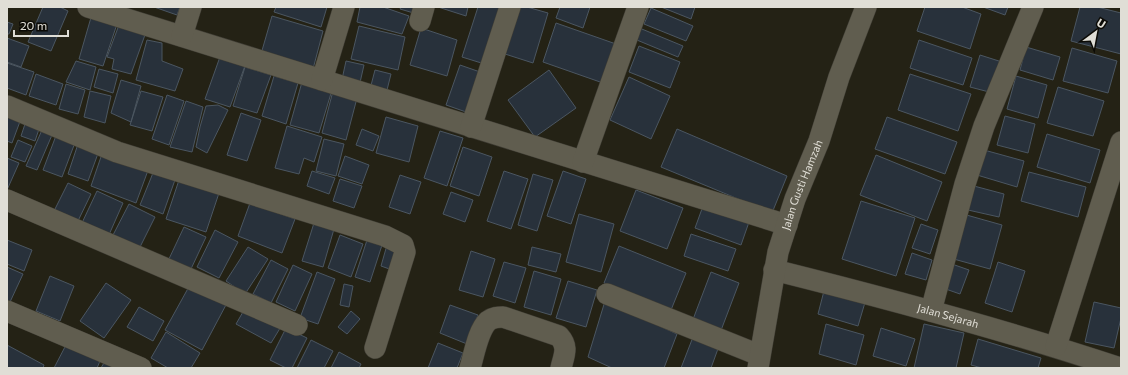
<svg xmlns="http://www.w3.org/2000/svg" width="1128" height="375" viewBox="0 0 1128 375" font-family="Commissioner,sans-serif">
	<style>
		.building { fill: #28313b; stroke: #4b5661 }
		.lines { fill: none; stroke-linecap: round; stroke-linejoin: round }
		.minor-casing { stroke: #403e35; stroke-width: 22 }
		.minor { stroke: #605d4f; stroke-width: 21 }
		.labels { text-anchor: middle; stroke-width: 3; stroke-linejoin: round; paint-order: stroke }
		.street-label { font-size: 11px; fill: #e0ded6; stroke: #0c0b06 }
	</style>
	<rect width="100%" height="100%" fill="#242215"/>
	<path class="building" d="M43 7H60L68 11 51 51 28 42Z
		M154 7H180L177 15Z
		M276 7H327L321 27 274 12Z
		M360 7H383L409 16 402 34 357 22Z
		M401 7H419L417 14 400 9Z
		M438 7H468L466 16Z
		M478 7H509L491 66 462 57Z
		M519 7H527L548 13 533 63 505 54Z
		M560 7H590L583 28 556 18Z
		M661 7H695L691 19Z
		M925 7H962L981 14 970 49 917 31Z
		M983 7H1008L1005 15Z
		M1080 7H1097L1121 13V54L1071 41Z
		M651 8 693 26 686 41 644 24Z
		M92 14 118 21 103 66 79 59Z
		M272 16 323 31 313 69 261 54Z
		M7 22 13 24 9 34H7Z
		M556 23 616 44 603 83 543 62Z
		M119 25 146 32 131 74 112 69 114 59 107 57Z
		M359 26 405 37 398 70 351 59Z
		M637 27 683 46 678 57 632 38Z
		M421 28 457 40 447 76 410 65Z
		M7 38 29 46 21 67 7 62Z
		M147 40 162 43V61L183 69 175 91 136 80Z
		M919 40 972 58 963 85 910 68Z
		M639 46 680 62 670 88 629 72Z
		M1026 47 1060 57 1053 80 1020 70Z
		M1072 48 1117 61 1108 93 1063 81Z
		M221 54 246 63 230 107 205 99Z
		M980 55 1002 62 993 93 970 87Z
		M76 61 96 67 90 90 66 82Z
		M346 61 364 65 359 87 341 84Z
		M7 63 34 72 26 95 7 88Z
		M460 65 483 73 469 113 446 105Z
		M245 67 271 75 257 113 233 106Z
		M99 69 118 74 113 93 94 87Z
		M375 70 391 74 385 98 369 93Z
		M549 70 576 108 535 137 508 100Z
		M36 74 63 84 56 105 29 96Z
		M910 74 971 94 958 131 898 110Z
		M274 76 298 83 286 124 262 116Z
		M1016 76 1047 85 1038 118 1007 109Z
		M629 77 670 96 651 139 610 120Z
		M121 80 141 86 131 122 111 113Z
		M302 82 332 90 319 133 290 125Z
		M66 84 85 90 78 114 59 109Z
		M1058 87 1104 101 1093 136 1047 123Z
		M90 91 111 96 105 123 84 117Z
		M141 91 163 97 152 131 130 125Z
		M333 91 357 98 346 140 322 133Z
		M167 95 184 101 169 145 152 139Z
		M186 101 203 107 192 152 170 147Z
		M218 105 228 110 207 153 196 147 200 127 206 106Z
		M10 111 22 116 12 143 7 141V118Z
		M241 113 261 120 247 161 227 155Z
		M1005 116 1035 124 1028 153 997 145Z
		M386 117 418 126 409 162 376 153Z
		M887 117 957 142 945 174 875 149Z
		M26 121 40 126 35 141 21 136Z
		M287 126 322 137 314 162 304 158 299 174 275 168Z
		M362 129 379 136 373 151 356 145Z
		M677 129 787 176 772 213 661 167Z
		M42 130 52 135 37 170 26 166Z
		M440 131 463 138 447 186 424 178Z
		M57 133 76 140 62 177 43 170Z
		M1047 134 1100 150 1090 183 1037 167Z
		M324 139 344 144 336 176 316 171Z
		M18 140 32 146 25 162 11 157Z
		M79 141 100 148 88 181 68 174Z
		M463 147 492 157 479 196 450 186Z
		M104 148 150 165 136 203 91 186Z
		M984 150 1024 161 1017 187 977 175Z
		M876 155 942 182 927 221 860 195Z
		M345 156 369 165 362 184 338 176Z
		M7 158 19 163 7 190Z
		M155 168 176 177 163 214 140 205Z
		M312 171 335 178 329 194 307 186Z
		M504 171 528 179 511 229 487 221Z
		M563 171 586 179 571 224 547 216Z
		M1029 172 1086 187 1078 217 1021 201Z
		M533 174 553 180 537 231 518 225Z
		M400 175 421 182 410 214 389 207Z
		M340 179 362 186 354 208 333 201Z
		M179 180 219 193 206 232 166 219Z
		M68 183 91 194 76 225 53 213Z
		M974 186 1004 194 999 217 968 210Z
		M636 190 683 208 667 249 620 231Z
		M97 191 123 203 108 237 81 225Z
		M451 192 473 200 465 222 443 214Z
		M861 201 915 218 896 276 842 259Z
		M250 203 295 219 282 253 238 236Z
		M129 204 155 217 138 251 112 237Z
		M703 206 749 222 741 245 695 228Z
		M579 214 614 224 601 272 566 262Z
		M963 214 1002 225 990 269 950 258Z
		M314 223 334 229 323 267 302 261Z
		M921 224 938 230 930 254 912 248Z
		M184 227 206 237 190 271 168 261Z
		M215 230 238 242 219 278 197 267Z
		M691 234 736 249 728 271 684 256Z
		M340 235 363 244 351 277 328 268Z
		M368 237 383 242 370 282 355 277Z
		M7 240 32 250 24 271 7 264Z
		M387 245 401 250 395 271 381 266Z
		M619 246 686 273 671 310 604 283Z
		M248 247 268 259 245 294 226 281Z
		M532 247 561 254 556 272 528 265Z
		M471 251 495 259 483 297 459 290Z
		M912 253 932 260 926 280 905 274Z
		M271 260 288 269 271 303 253 294Z
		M504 262 526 268 515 303 493 296Z
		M998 262 1025 271 1012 312 985 303Z
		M949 263 969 270 960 294 940 287Z
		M293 265 312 274 295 311 276 302Z
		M7 267 23 274 10 302 7 301Z
		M534 271 561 279 551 315 524 307Z
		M317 272 335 279 318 324 300 318Z
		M711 272 739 283 720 333 692 322Z
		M50 276 74 286 60 321 36 311Z
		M568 281 597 290 586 327 556 318Z
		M106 283 131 300 104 338 80 321Z
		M191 283 227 303 202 350 165 330Z
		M344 284 353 286 349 307 340 305Z
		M825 287 866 299 858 326 818 314Z
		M605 301 677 334 664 368H612L588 357Z
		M1094 302 1121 308V318L1114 348 1085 342Z
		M247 305 282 325 271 343 236 324Z
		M450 305 478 315 467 344 440 333Z
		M139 307 164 321 153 341 127 327Z
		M351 311 360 319 347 334 338 327Z
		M826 324 864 335 856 365 819 354Z
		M924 324 964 333 956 368H914Z
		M286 328 307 338 292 368H286L270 360Z
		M881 328 915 339 906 366 873 356Z
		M166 332 200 353 191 368H168L151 358Z
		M693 337 719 346 711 368H681Z
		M978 339 1041 358 1038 368H982L971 365Z
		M311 340 333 351 324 368H297Z
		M67 343 100 361 97 368H54Z
		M438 343 463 353 457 368H428Z
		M7 345 44 365 43 368H7Z
		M339 352 361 364 359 368H331Z
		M105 361 120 368H101Z"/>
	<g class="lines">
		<g class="minor-casing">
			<g id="minor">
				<path d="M88 7 787 225"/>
				<path d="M420 21 424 7"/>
				<path d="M182 36 191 7"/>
				<path d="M322 80 344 7"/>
				<path d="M7 106 117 152 385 236 403 245 405 252 375 348"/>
				<path d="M471 127 510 7"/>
				<path d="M583 162 638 7"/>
				<path d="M7 200 297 325"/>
				<path id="s1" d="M774 270C890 299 1006 330 1120 368"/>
				<path d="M607 294 759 355"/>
				<path d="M7 311 141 368"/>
				<path d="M931 311 965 184 984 126 1033 7"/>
				<path d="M1056 346 1121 142"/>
				<path d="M470 368C474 355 478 330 488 321 493 317 498 317 503 317L559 336C569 347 564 355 561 368"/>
				<path id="s2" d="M758 368 778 252 795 199 819 141 839 77 866 7"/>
			</g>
		</g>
		<use href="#minor" class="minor"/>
	</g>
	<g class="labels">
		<g class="street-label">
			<text dy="4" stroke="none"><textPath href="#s2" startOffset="189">Jalan Gusti Hamzah</textPath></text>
			<text dy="4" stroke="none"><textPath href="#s1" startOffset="180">Jalan Sejarah</textPath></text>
		</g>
	</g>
	<rect width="1128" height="375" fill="none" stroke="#e0ded6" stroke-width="16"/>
	<g transform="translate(1096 32) rotate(32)" stroke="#0c0b06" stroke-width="3" paint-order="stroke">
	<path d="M0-3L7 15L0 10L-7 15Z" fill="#e0ded6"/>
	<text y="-6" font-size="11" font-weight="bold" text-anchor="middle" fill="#e0ded6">U</text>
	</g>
	<path d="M14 30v6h54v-6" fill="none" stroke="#e0ded6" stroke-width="2"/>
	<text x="20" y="30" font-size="12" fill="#e0ded6" stroke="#0c0b06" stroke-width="3" paint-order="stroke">20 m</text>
</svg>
